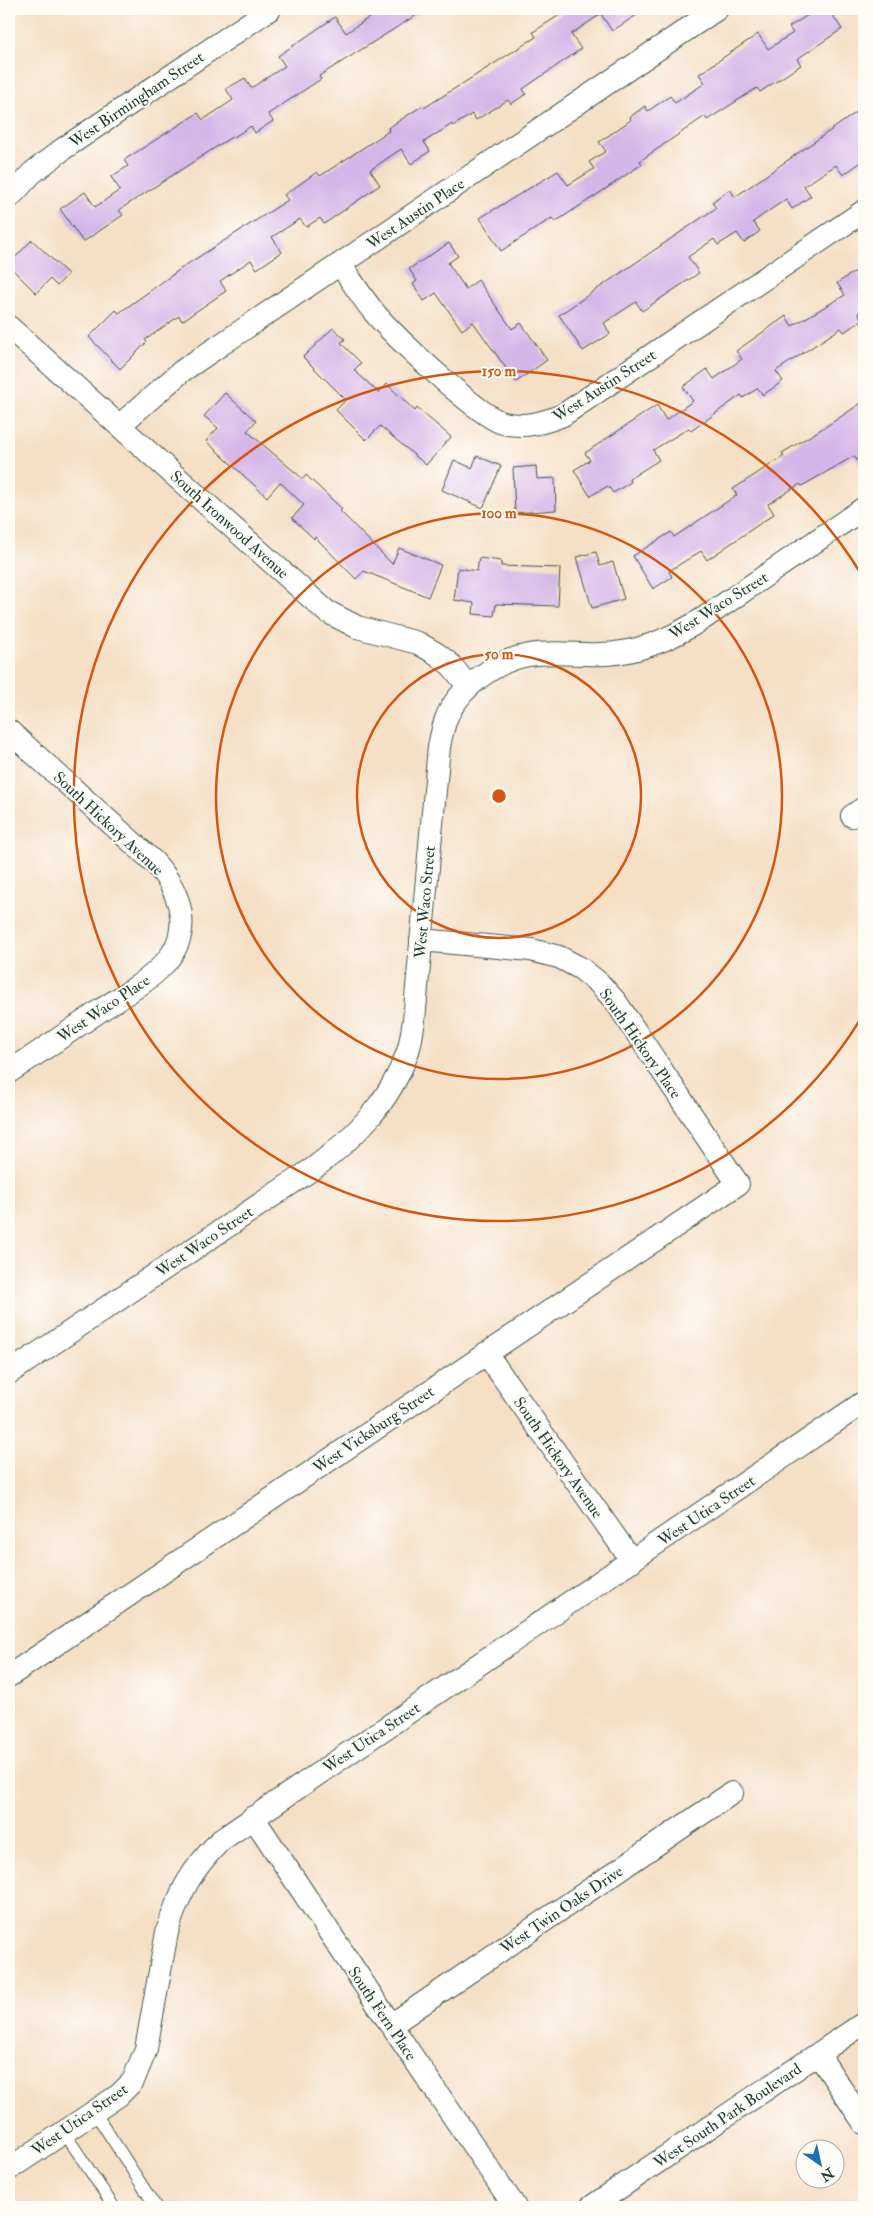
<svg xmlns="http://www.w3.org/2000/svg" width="873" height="2216" viewBox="0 0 873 2216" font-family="'IM FELL Double Pica',serif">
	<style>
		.building { fill: #d5b6e8 }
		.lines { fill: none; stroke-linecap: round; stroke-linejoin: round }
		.service-casing { stroke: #3f554a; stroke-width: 13 }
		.minor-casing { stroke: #3f554a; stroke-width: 24 }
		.service { stroke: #fff; stroke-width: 11 }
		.minor { stroke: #fff; stroke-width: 22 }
		.ring { fill: none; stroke: #d45610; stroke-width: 2.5 }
		.labels { text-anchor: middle; stroke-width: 4; stroke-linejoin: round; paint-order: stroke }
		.street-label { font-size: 16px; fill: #1f3d34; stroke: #fdfcf7 }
		.centre { fill: #d45610; stroke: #fdfcf7; stroke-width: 2.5 }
		.ring-label { font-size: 15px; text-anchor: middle; font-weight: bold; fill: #d45610; stroke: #fdfcf7; stroke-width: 4; stroke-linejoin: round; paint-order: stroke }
	</style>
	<rect width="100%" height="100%" fill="#fdfcf7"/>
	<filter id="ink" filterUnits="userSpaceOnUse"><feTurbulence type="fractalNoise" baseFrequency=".02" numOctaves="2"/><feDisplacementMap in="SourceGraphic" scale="10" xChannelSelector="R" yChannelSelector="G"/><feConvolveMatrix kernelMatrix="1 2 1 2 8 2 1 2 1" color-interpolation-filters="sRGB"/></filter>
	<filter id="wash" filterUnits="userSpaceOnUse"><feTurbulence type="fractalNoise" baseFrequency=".0096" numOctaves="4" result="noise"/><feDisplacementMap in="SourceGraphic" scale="20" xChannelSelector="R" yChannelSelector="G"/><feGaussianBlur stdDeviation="1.12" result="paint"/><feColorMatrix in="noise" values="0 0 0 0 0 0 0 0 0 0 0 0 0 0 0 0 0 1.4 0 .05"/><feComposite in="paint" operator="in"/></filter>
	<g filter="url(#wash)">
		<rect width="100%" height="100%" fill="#f5dfc5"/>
		<g id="blocks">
			<path class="building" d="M369 9H426L319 76 321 79 268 114 273 121 255 133 251 126 234 137 233 136 119 210 123 215 83 242 60 209 85 192 95 207 120 190 111 177 128 166 124 160 198 113 203 120 233 100 226 89 245 78 251 88 285 66 278 56 335 17 346 33 373 15Z
				M569 9H646L612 31 601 14 571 34 581 49 523 89 526 94 511 104 508 100 476 120 472 114 453 126 452 124 424 142 430 151 411 164 401 149 370 170 380 185 324 224 320 218 306 227 300 219 272 237 282 252 257 269 251 260 220 281 226 291 182 321 179 316 145 340 147 342 120 369 89 337 116 310 119 313 186 265 288 200 284 195 317 172 320 176 389 131 388 128 422 106 424 108 536 37 533 32Z
				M804 9H828L842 29 797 59 801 65 760 92 757 88 707 120 705 116 640 161 642 164 601 192 555 222 552 218 501 251 480 218 558 171 568 185 594 169 589 162 606 151 599 142 631 120 630 117 645 106 648 111 670 96 675 103 705 83 699 74 758 34 768 49 793 33 789 27 808 15Z
				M864 107V160L843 175 836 165 804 186 811 196 792 209 786 199 753 222 760 231 744 243 737 233 718 245 714 239 688 257 699 273 642 311 636 302 604 323 610 334 583 351 559 315 716 208 712 202 730 189 735 197Z
				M32 240 68 274 57 286 50 279 36 293 9 266V264Z
				M449 243 458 256 448 263 466 289 478 280 512 329 521 323 547 360 516 382 473 322 462 330 436 293 424 301 413 284 417 281 409 269Z
				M856 271 864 283V309L858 313 862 320 844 332 841 328 776 371 783 381 763 395 758 388 743 398 741 395 691 431 689 428 653 450 659 460 629 479 631 482 613 493 608 486 590 496 574 470 590 460 585 453 657 405 666 420 693 401 683 387 707 369 714 379 742 359 736 351 786 316 792 326 845 295 837 283Z
				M333 328 345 339 341 343 361 363 354 370 379 393 387 384 415 411 417 408 451 437 426 465 380 426 366 440 336 410 346 400 303 357Z
				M225 393 256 421 247 431 303 479 306 475 342 509 340 511 392 564 399 548 441 565 428 597 364 571 356 579 315 537 314 539 292 518 304 505 280 482 267 497 206 441 218 428 204 416Z
				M864 401V471L854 456 802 486 800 484 768 504 774 514 707 560 701 551 669 571 672 577 653 589 633 556 671 532 674 537 737 495 733 489 784 456 782 453 833 422Z
				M477 456 501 466 483 508 442 490 454 460 472 468Z
				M536 466 537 479 555 478 556 510 515 513 513 468Z
				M596 552 600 566 613 562 624 599 592 608 577 557Z
				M479 558 501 561V566L560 568 558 606 496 604 494 616 473 614 474 603 454 600 458 568 477 571Z"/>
		</g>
	</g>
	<g filter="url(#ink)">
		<use href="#blocks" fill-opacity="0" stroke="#3f554a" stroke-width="1"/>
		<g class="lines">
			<g class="service-casing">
				<path id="service" d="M94 2111 156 2207
					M64 2132 114 2207"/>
			</g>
			<g class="minor-casing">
				<path id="minor" d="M9 198 32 173 63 149 270 9
					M340 264C351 280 361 296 373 311 392 334 478 416 503 423 525 428 543 423 563 415L864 211
					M9 327 326 611 357 627 418 643 437 654 451 665 469 687
					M120 425 182 371 717 9
					M9 731 154 862C181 892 195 932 163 965 146 983 122 996 101 1010 70 1031 40 1052 9 1072
					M852 816 864 808
					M486 1353 632 1561
					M9 1373 314 1168C355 1137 389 1103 407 1054 411 1044 412 1031 414 1020L439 747C441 736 443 725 448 714 462 686 497 660 529 655 557 650 587 657 616 653 649 649 677 635 704 618L864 508
					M9 1676 738 1184 616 1002 599 983 580 968 559 957 531 950 421 940
					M253 1817 391 2025 515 2207
					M391 2025 732 1793
					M818 2054 864 2123
					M9 2169 119 2095 133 2081 146 2049 167 1932C179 1892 192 1869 221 1840L864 1402
					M591 2207 864 2023"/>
			</g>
			<use href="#service" class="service"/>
			<use href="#minor" class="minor"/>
		</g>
	</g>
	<g class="ring">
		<circle cx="499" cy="796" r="142"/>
		<circle cx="499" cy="796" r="283"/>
		<path d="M863 1015A425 425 0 1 1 863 577"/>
	</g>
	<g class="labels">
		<g class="street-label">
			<text transform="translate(136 99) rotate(-34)" y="6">West Birmingham Street</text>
			<text transform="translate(415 213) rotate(-34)" y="6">West Austin Place</text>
			<text transform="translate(604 385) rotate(-33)" y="6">West Austin Street</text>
			<text transform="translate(230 524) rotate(42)" y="6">South Ironwood Avenue</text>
			<text transform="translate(718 605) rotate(-32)" y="6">West Waco Street</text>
			<text transform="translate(109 823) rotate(43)" y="6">South Hickory Avenue</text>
			<text transform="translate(424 902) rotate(-85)" y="6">West Waco Street</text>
			<text transform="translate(103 1008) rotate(-34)" y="6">West Waco Place</text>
			<text transform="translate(641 1043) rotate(55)" y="6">South Hickory Place</text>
			<text transform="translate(204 1241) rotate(-34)" y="6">West Waco Street</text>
			<text transform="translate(373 1429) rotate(-34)" y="6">West Vicksburg Street</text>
			<text transform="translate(559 1457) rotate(55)" y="6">South Hickory Avenue</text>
			<text transform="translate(706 1510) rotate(-34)" y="6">West Utica Street</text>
			<text transform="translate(371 1737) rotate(-34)" y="6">West Utica Street</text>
			<text transform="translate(561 1909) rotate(-34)" y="6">West Twin Oaks Drive</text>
			<text transform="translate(383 2013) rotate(56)" y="6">South Fern Place</text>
			<text transform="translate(727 2115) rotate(-34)" y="6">West South Park Boulevard</text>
			<text transform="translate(79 2119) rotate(-35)" y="6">West Utica Street</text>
		</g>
	</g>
	<circle cx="499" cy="796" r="8" class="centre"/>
	<g class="ring-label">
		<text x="499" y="376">150 m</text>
		<text x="499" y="518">100 m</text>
		<text x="499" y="659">50 m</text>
	</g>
	<rect width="873" height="2216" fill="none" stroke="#fdfcf7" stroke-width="30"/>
	<g transform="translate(820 2164) rotate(146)"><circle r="24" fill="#fdfcf7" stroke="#a4b0a9"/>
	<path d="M0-4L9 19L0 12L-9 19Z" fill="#1f6fb2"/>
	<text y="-8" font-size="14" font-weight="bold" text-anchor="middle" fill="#1f3d34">N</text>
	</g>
</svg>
